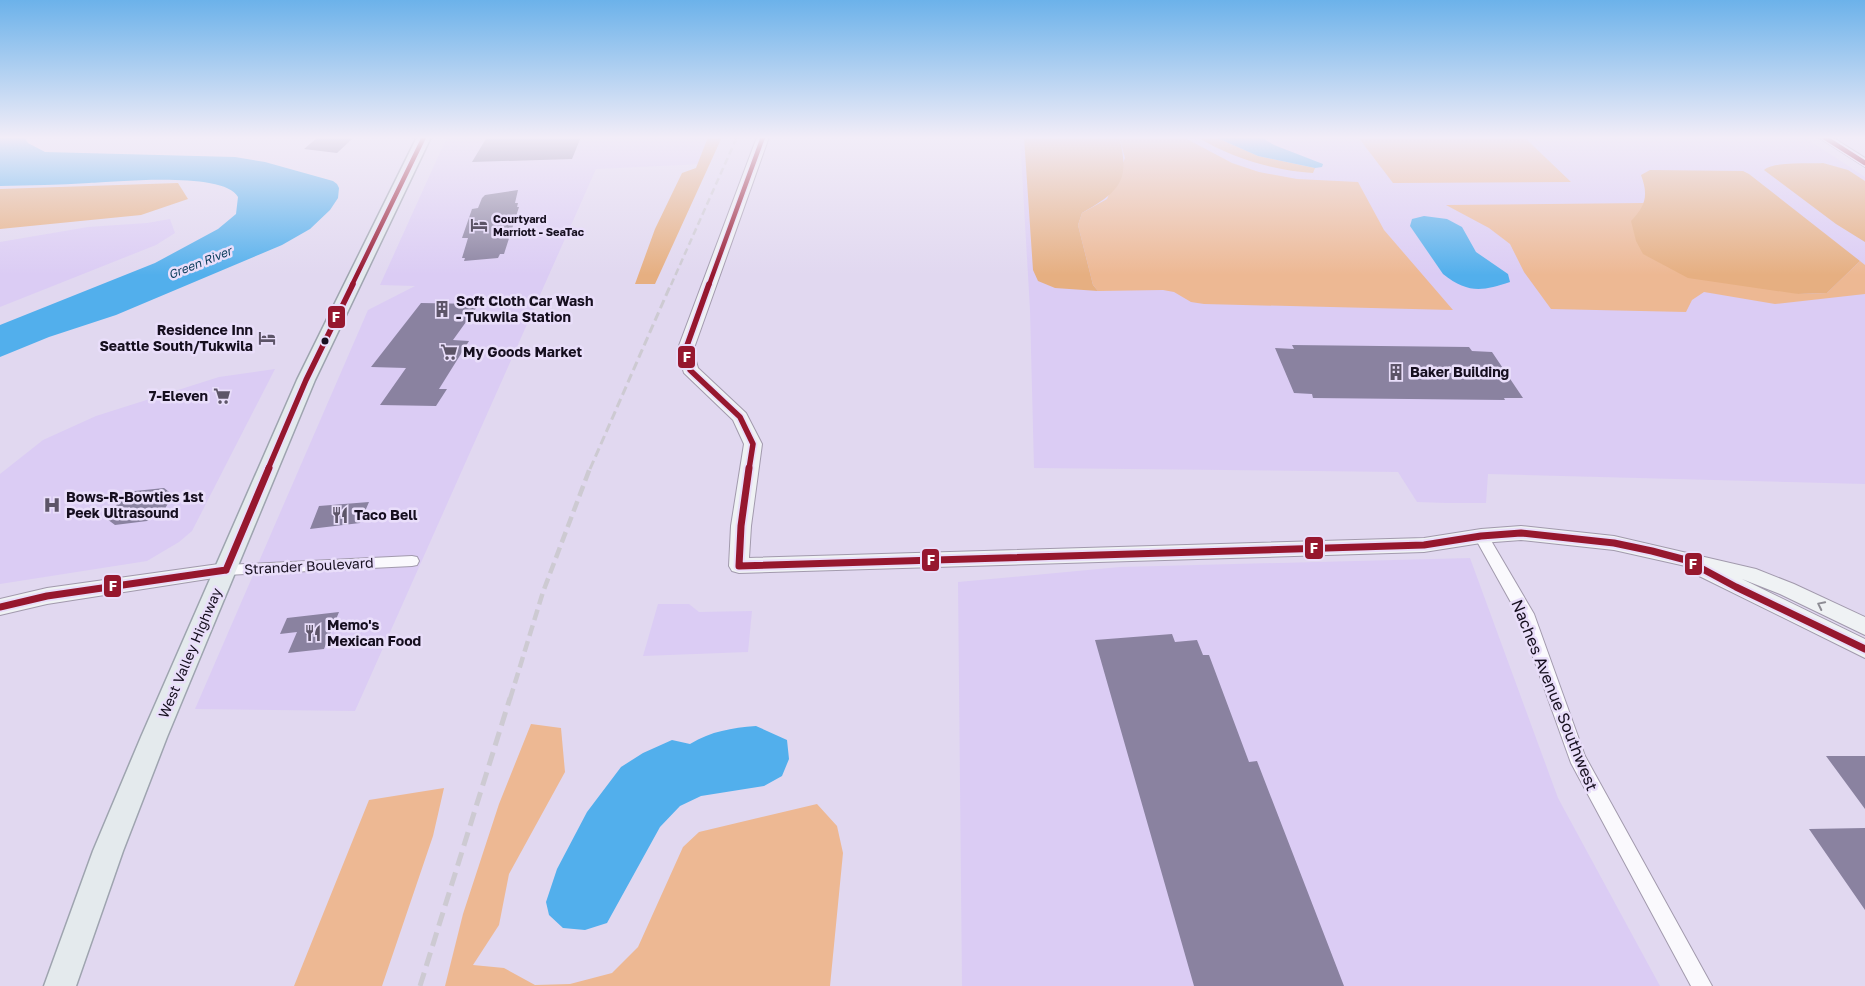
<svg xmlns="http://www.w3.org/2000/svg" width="1865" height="986" viewBox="0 0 1865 986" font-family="'Golos Text',sans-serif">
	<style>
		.built { fill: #dbccf4 }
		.green { fill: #edb893 }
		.forest { fill: #e6af81 }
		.water { fill: #52afec }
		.building { fill: #8a82a0 }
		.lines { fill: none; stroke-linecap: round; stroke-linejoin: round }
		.street-casing { stroke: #a29aad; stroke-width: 2 }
		.secondary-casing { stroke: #a29aad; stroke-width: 2 }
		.primary-casing { stroke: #9ea4af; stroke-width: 3 }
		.street { fill: #faf9fd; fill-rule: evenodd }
		.secondary { fill: #eff2f4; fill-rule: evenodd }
		.primary { fill: #e4eaed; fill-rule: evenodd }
		.rail-far3 { stroke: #cdcad2; stroke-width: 2.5; stroke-dasharray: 7 4; stroke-linecap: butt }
		.rail-far2 { stroke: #cdcad2; stroke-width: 3; stroke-dasharray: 9 4.5; stroke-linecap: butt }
		.rail-far1 { stroke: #cdcad2; stroke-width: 4.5; stroke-dasharray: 11 5.5; stroke-linecap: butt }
		.rail { stroke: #cdcad2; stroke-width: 5; stroke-dasharray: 14 7; stroke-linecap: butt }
		.bus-1-far2-casing { stroke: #e9defa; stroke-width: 7 }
		.bus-1-far1-casing { stroke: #e9defa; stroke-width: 9 }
		.bus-1-casing { stroke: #e9defa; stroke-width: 11 }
		.bus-1-far2 { stroke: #96172e; stroke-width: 4.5 }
		.bus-1-far1 { stroke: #96172e; stroke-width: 5.5 }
		.bus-1 { stroke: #96172e; stroke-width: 7 }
		.oneway { stroke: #8d8c94 }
		.bus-dot { fill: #160f1f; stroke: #e9defa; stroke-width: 2 }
		.labels { text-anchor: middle; stroke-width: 5; stroke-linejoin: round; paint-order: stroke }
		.far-poi-label { font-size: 11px; font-weight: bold; fill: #160f1f; stroke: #e9defa; text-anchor: start }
		.far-water-label { font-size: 12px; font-style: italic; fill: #0c3d5c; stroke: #e9defa }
		.poi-label { font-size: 14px; font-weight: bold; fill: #160f1f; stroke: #e9defa; text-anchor: start }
		.street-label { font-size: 14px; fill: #160f1f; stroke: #e9defa }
		.near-street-label { font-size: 16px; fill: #160f1f; stroke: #e9defa }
		.line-badge { stroke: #e9defa; stroke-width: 2 }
		.badge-label { font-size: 14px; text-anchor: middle; font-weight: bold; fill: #fff }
	</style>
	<rect width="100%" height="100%" fill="#e1d8f0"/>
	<path class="built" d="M447 137H714L702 164 596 169 355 711 195 709 368 310 415 286 380 285Z
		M1020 137H1804L1865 177V484L1488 474 1486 503H1446L1417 502 1398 472 1034 468 1030 310Z
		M170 219 175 233 156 245 0 307V242L88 227 147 223Z
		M275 369 192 531 179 542 147 561 0 584V474L43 440 96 416 219 377Z
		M1470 558 1558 798 1660 986H962L958 582 1120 567Z
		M658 604H689L699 612 752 611 748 652 643 656Z"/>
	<path class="green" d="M1119 137H1183L1232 163 1259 172 1297 179 1358 182 1384 230 1453 310 1204 304 1191 302 1174 292 1163 290 1098 291 1093 285 1078 225 1082 213 1107 199 1125 158Z
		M1358 137H1524L1571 182 1393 183Z
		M1644 203 1643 207 1798 294 1827 293 1860 261 1865 265V294L1775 304 1704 292 1692 300 1686 312 1551 309 1524 272 1510 244 1489 228 1446 205Z
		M531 724 561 728 565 772 509 874 499 925 473 965 504 968 535 985 570 984 612 973 638 947 683 847 699 832 817 804 837 826 843 853 830 986H445L463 914 499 804Z
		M444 788 433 836 382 986H294L369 800Z"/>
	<path class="forest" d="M708 137H722L655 284H635L655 229 682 173 696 168Z
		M1024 137H1119C1131 181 1119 192 1082 213L1078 225 1093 285 1098 291 1055 288 1038 281 1033 270Z
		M1197 137H1215L1258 156 1315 168 1313 173C1272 170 1232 158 1197 137Z
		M1823 163 1848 170 1865 181V242L1836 224 1764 170C1774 161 1809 164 1823 163Z
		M1650 170 1743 171 1749 174 1860 261 1827 293 1798 294 1688 278 1643 254 1636 241 1631 221C1645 206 1649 196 1641 175Z
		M178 183 188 199 141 215 0 229V189Z"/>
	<path class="water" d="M0 137H24L28 143 45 152 235 157 265 162 333 181 337 184 339 188 338 198 330 210 310 229 282 245 116 315 49 337 0 357V325L155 263 218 229 236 214 238 197C224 171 116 182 89 183 59 185 30 185 0 186Z
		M1215 137H1261L1274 145 1323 164 1322 167 1315 168 1258 156Z
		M1424 216 1447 219 1462 227 1476 252 1508 274 1510 282C1483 291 1468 294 1443 274L1410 226 1412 219Z
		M756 726 787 740 789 759 782 776 764 786 701 796 680 806 660 827 607 923 585 930 563 928 549 915 546 902 557 869 587 812 621 767 643 753 672 740 690 744C712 731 731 728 756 726Z"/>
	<path class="building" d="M318 137H352L350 139H352L337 153 304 149Z
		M487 137H581L572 159 472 162Z
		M518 190 515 203H518L517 207H519L504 254H500L498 258 464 261 465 258H462L468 238H462L472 209 478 208 482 198 485 195Z
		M421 303 479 304 453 340 469 341 439 389H447L436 406 380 405 406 368 371 367Z
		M1292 345 1469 347 1472 351 1492 352 1523 398H1504L1505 400 1313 398 1312 394 1294 393 1275 348 1294 349Z
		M164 488 173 495 163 512 147 521 115 525 107 519 119 501 135 491Z
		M369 502 360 523 310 529 319 506Z
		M339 612 324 649 288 653 297 632 280 634 287 618Z
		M1172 634 1175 642 1197 640 1203 655H1209L1249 762 1257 761 1344 986H1194L1095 640Z
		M1826 756H1865V809Z
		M1865 828V910L1809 829Z"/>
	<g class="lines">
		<g class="street-casing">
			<path id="street" d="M1481 531 1486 532 1534 614 1585 756 1712 986H1691L1571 763 1518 615 1474 536 1476 532Z
				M412 556 417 557 419 561 417 565 412 566 226 575 221 574 219 570 221 566 226 565Z"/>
		</g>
		<g class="secondary-casing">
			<path id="secondary" d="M757 137H769L693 351 698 368 746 413 762 444 751 526 749 558 1424 538 1481 529 1521 526 1614 536 1756 569 1794 584 1865 617V635L1780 594 1742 579 1865 639V658L1693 573 1690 567 1614 550 1521 540 1481 543 1424 552 739 573 732 571 729 566 731 526 744 444 733 420 684 373 677 351Z
				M1818 137H1832L1865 158V167Z
				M226 563 233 565 236 570 233 575 47 604 0 615V599L47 588Z"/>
		</g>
		<g class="primary-casing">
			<path id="primary" d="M417 137H431L315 380 167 737 123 851 76 986H44L93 851 141 737 297 380Z"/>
		</g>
		<use href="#street" class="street"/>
		<use href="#secondary" class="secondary"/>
		<use href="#primary" class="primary"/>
		<path class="rail-far3" d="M671 285 737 137"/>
		<path class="rail-far2" d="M590 469 671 284"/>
		<path class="rail-far1" d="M510 699 543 592 590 468"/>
		<path class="rail" d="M420 986 510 698"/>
		<g class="bus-1-far2-casing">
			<path id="bus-1-far2" d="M1824 137 1865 163
				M352 285 424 137
				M709 285 763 137"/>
		</g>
		<g class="bus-1-far1-casing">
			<path id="bus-1-far1" d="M709 284 685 351 690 370 740 417 753 444 749 469
				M268 469 306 380 353 284"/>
		</g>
		<g class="bus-1-casing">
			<path id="bus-1" d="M739 566 1424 545 1481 536 1521 533 1614 543 1652 551 1686 560 1736 587 1865 649
				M739 566 741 526 749 468
				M226 570 269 468
				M0 607 47 596 226 570"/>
		</g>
		<use href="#bus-1-far2" class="bus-1-far2"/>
		<use href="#bus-1-far1" class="bus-1-far1"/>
		<use href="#bus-1" class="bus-1"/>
	</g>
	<defs><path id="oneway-chevron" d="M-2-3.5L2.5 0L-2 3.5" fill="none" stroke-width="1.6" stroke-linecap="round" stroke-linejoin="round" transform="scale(1.25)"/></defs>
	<use class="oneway" href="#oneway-chevron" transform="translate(1821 605) rotate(-154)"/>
	<linearGradient id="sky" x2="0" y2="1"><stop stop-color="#6cb2ea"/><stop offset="0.5" stop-color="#f2edf8"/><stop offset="1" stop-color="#f2edf8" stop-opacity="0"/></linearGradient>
	<rect width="1865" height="275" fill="url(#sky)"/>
	<defs>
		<g id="hotel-bare" transform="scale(1.35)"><path d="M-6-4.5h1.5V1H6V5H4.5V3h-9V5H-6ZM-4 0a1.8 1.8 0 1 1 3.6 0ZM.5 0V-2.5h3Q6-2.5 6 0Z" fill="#5d5568" stroke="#e9defa" stroke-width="2.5" paint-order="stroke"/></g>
		<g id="building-bare" transform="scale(1.35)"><path d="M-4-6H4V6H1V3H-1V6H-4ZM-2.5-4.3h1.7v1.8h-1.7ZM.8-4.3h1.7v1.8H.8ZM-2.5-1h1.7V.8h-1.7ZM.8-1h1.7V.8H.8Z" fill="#5d5568" stroke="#e9defa" stroke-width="2.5" paint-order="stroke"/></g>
		<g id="supermarket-bare" transform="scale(1.35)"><path d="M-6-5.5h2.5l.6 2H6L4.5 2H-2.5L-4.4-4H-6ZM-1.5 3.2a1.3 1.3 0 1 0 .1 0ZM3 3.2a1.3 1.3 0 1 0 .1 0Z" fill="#5d5568" stroke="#e9defa" stroke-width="2.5" paint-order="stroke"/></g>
		<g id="hospital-bare" transform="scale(1.35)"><path d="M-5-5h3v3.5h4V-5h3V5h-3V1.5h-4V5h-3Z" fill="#5d5568" stroke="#e9defa" stroke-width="2.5" paint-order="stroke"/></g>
		<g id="restaurant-bare" transform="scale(1.35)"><path d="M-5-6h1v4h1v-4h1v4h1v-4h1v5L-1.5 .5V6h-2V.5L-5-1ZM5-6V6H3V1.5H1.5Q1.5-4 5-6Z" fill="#5d5568" stroke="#e9defa" stroke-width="2.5" paint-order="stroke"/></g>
	</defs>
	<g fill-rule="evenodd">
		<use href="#hotel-bare" x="479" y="225"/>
		<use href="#building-bare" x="442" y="309"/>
		<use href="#hotel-bare" x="267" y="338"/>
		<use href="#supermarket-bare" x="449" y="352"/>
		<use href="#building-bare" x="1396" y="372"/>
		<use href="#supermarket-bare" x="222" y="396"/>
		<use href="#hospital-bare" x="52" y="505"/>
		<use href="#restaurant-bare" x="340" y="515"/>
		<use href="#restaurant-bare" x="313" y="633"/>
	</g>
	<circle class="bus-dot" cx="325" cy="341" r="4.5"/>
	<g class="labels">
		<g class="far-poi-label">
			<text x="493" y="223">Courtyard<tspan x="493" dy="13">Marriott - SeaTac</tspan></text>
		</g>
		<g class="far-water-label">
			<text transform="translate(200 263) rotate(-22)" y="4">Green River</text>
		</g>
		<g class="poi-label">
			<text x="456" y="306">Soft Cloth Car Wash<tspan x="456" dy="16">- Tukwila Station</tspan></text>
			<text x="253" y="335" text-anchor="end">Residence Inn<tspan x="253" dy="16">Seattle South/Tukwila</tspan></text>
			<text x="463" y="357">My Goods Market</text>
			<text x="1410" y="377">Baker Building</text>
			<text x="208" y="401" text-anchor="end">7-Eleven</text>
			<text x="66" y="502">Bows-R-Bowties 1st<tspan x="66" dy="16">Peek Ultrasound</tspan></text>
			<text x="354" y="520">Taco Bell</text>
			<text x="327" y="630">Memo's<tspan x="327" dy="16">Mexican Food</tspan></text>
		</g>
		<g class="street-label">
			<text transform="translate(309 566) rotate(-3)" y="5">Strander Boulevard</text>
			<text transform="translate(190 653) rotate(-67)" y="5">West Valley Highway</text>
		</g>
		<g class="near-street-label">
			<text transform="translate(1555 695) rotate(68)" y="6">Naches Avenue Southwest</text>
		</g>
	</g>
	<g class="line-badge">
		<rect x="327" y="305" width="19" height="24" rx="5" fill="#96172e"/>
		<rect x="677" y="345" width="19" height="24" rx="5" fill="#96172e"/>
		<rect x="1304" y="536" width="20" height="24" rx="5" fill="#96172e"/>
		<rect x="921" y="548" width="19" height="24" rx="5" fill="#96172e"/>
		<rect x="1684" y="552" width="19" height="24" rx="5" fill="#96172e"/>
		<rect x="103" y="574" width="19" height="24" rx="5" fill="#96172e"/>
	</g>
	<g class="badge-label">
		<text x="336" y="322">F</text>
		<text x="687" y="362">F</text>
		<text x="1314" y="553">F</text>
		<text x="931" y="565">F</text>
		<text x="1693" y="569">F</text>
		<text x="113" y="591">F</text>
	</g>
</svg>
